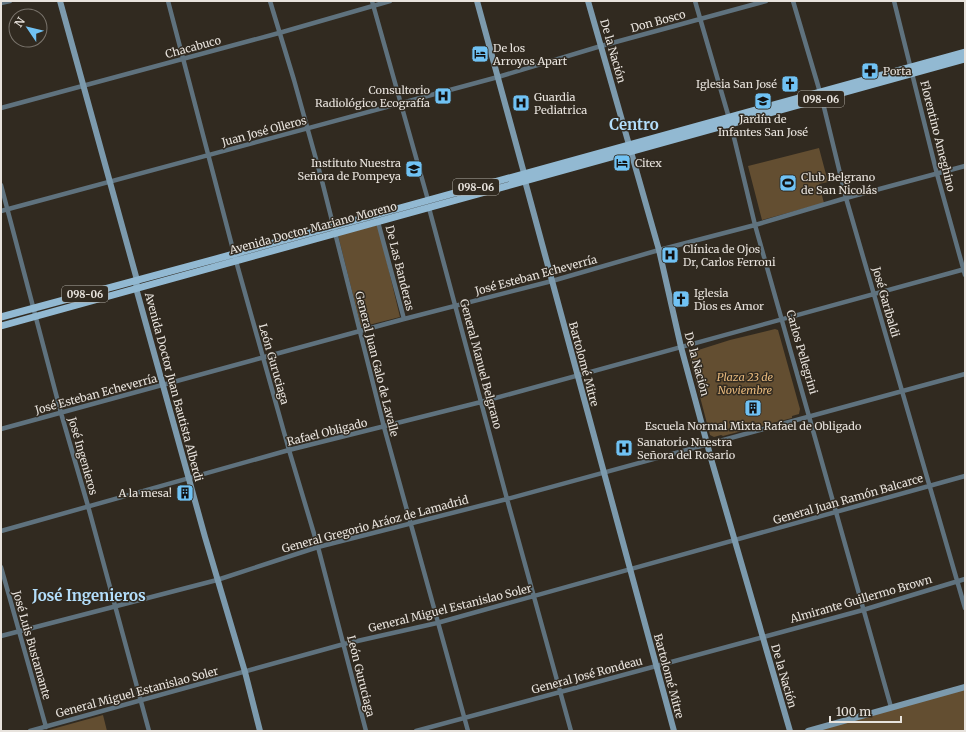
<svg xmlns="http://www.w3.org/2000/svg" width="966" height="732" viewBox="0 0 966 732" font-family="Merriweather,serif">
	<style>
		.green { fill: #634e31 }
		.lines { fill: none; stroke-linecap: round; stroke-linejoin: round }
		.street { stroke: #5f727e; stroke-width: 4.5 }
		.secondary { stroke: #7c9aad; stroke-width: 6 }
		.primary { stroke: #92b9d2; stroke-width: 7 }
		.labels { text-anchor: middle; stroke-width: 3; stroke-linejoin: round; paint-order: stroke }
		.shield { fill: #312a20; stroke: #b1aca4; stroke-width: 1 }
		.shield-label { font-size: 10px; font-weight: bold; fill: #e8e3dd }
		.street-label { font-size: 11px; fill: #e8e3dd; stroke: #312a20 }
		.poi-label { font-size: 11px; fill: #e8e3dd; stroke: #312a20; text-anchor: start }
		.park-label { font-size: 11px; font-style: italic; fill: #e8b97c; stroke: #312a20 }
		.district-label { font-size: 15px; font-weight: bold; fill: #b3defb; stroke: #312a20 }
	</style>
	<rect width="100%" height="100%" fill="#312a20"/>
	<path class="green" d="M819 148 828 182 819 184 824 203 762 220 748 166Z
		M378 225 400 317 361 327 338 235Z
		M775 329 778 330 800 409 799 414 792 416V418L723 436 721 435 714 437 710 435 689 355 692 352 730 340Z
		M965 687V731H808Z
		M103 715 107 731H45Z"/>
	<g class="lines">
		<path class="street" d="M168 1 236 261 289 450 318 547 366 731
			M270 1 294 80 321 177 384 427 468 731
			M372 1 428 200
			M695 1 729 118
			M793 1 822 99 846 198 965 608
			M894 1 937 174 965 275
			M1 3 10 1
			M1 108 279 33 390 1
			M731 125 755 225 891 707
			M1 185 61 413 88 506 149 731
			M429 208 507 499 571 731
			M1 211 498 77 601 46 766 1
			M378 222 404 319
			M1 429 404 319 552 281 659 250 755 225 846 198 965 166
			M1 531 289 450 481 402 965 269
			M1 567 46 727
			M1 636 217 580 318 547 507 499 965 374
			M30 731 344 644 437 623 965 476
			M416 731 863 610 965 579"/>
		<path class="secondary" d="M60 1 137 280 136 288 205 537 245 672 260 731
			M477 1 524 173 525 181 674 731
			M588 1 659 250 681 347 712 462 790 731
			M808 731 965 687"/>
		<path class="primary" d="M1 317 234 254 965 52
			M1 326 965 59"/>
	</g>
	<defs>
		<g id="hotel-square" transform="scale(0.9)"><rect x="-9" y="-9" width="18" height="18" rx="4" fill="#70c2f4" stroke="#312a20"/><path d="M-6-4.5h1.5V1H6V5H4.5V3h-9V5H-6ZM-4 0a1.8 1.8 0 1 1 3.6 0ZM.5 0V-2.5h3Q6-2.5 6 0Z" fill="#111"/></g>
		<g id="pharmacy-square" transform="scale(0.9)"><rect x="-9" y="-9" width="18" height="18" rx="4" fill="#70c2f4" stroke="#312a20"/><path d="M-2-6h4v4h4v4h-4v4h-4v-4h-4v-4h4Z" fill="#111"/></g>
		<g id="church-square" transform="scale(0.9)"><rect x="-9" y="-9" width="18" height="18" rx="4" fill="#70c2f4" stroke="#312a20"/><path d="M-1.2-6h2.4v3.5h3.3v2.4h-3.3V6h-2.4V-.1h-3.3v-2.4h3.3Z" fill="#111"/></g>
		<g id="hospital-square" transform="scale(0.9)"><rect x="-9" y="-9" width="18" height="18" rx="4" fill="#70c2f4" stroke="#312a20"/><path d="M-5-5h3v3.5h4V-5h3V5h-3V1.5h-4V5h-3Z" fill="#111"/></g>
		<g id="school-square" transform="scale(0.9)"><rect x="-9" y="-9" width="18" height="18" rx="4" fill="#70c2f4" stroke="#312a20"/><path d="M0-5L7-2L0 1L-7-2ZM-4 1L0 2.5L4 1V4Q0 6-4 4Z" fill="#111"/></g>
		<g id="stadium-square" transform="scale(0.9)"><rect x="-9" y="-9" width="18" height="18" rx="4" fill="#70c2f4" stroke="#312a20"/><path d="M0-5a6.5 5 0 1 0 0 10a6.5 5 0 1 0 0-10ZM-3.5-1.8h7v3.6h-7Z" fill="#111"/></g>
		<g id="building-square" transform="scale(0.9)"><rect x="-9" y="-9" width="18" height="18" rx="4" fill="#70c2f4" stroke="#312a20"/><path d="M-4-6H4V6H1V3H-1V6H-4ZM-2.5-4.3h1.7v1.8h-1.7ZM.8-4.3h1.7v1.8H.8ZM-2.5-1h1.7V.8h-1.7ZM.8-1h1.7V.8H.8Z" fill="#111"/></g>
	</defs>
	<g fill-rule="evenodd">
		<use href="#hotel-square" x="480" y="54"/>
		<use href="#pharmacy-square" x="870" y="71"/>
		<use href="#church-square" x="790" y="84"/>
		<use href="#hospital-square" x="443" y="96"/>
		<use href="#school-square" x="763" y="101"/>
		<use href="#hospital-square" x="521" y="103"/>
		<use href="#hotel-square" x="622" y="163"/>
		<use href="#school-square" x="414" y="169"/>
		<use href="#stadium-square" x="788" y="183"/>
		<use href="#hospital-square" x="670" y="255"/>
		<use href="#church-square" x="681" y="299"/>
		<use href="#building-square" x="753" y="408"/>
		<use href="#hospital-square" x="624" y="448"/>
		<use href="#building-square" x="185" y="493"/>
	</g>
	<g class="labels">
		<g class="shield">
			<rect x="798" y="91" width="46" height="16" rx="3"/>
			<rect x="453" y="179" width="46" height="16" rx="3"/>
			<rect x="62" y="286" width="46" height="16" rx="3"/>
		</g>
		<g class="shield-label">
			<text x="821" y="103">098-06</text>
			<text x="476" y="191">098-06</text>
			<text x="85" y="298">098-06</text>
		</g>
		<g class="street-label">
			<text transform="translate(658 21) rotate(-15)" y="4">Don Bosco</text>
			<text transform="translate(193 47) rotate(-15)" y="4">Chacabuco</text>
			<text transform="translate(613 51) rotate(74)" y="4">De la Nación</text>
			<text transform="translate(264 131) rotate(-15)" y="4">Juan José Olleros</text>
			<text transform="translate(938 136) rotate(76)" y="4">Florentino Ameghino</text>
			<text transform="translate(313 228) rotate(-15)" y="4">Avenida Doctor Mariano Moreno</text>
			<text transform="translate(400 268) rotate(76)" y="4">De Las Banderas</text>
			<text transform="translate(536 275) rotate(-15)" y="4">José Esteban Echeverría</text>
			<text transform="translate(886 302) rotate(74)" y="4">José Garibaldi</text>
			<text transform="translate(802 352) rotate(74)" y="4">Carlos Pellegrini</text>
			<text transform="translate(274 364) rotate(74)" y="4">León Guruciaga</text>
			<text transform="translate(377 364) rotate(76)" y="4">General Juan Galo de Lavalle</text>
			<text transform="translate(481 364) rotate(75)" y="4">General Manuel Belgrano</text>
			<text transform="translate(584 364) rotate(75)" y="4">Bartolomé Mitre</text>
			<text transform="translate(697 364) rotate(75)" y="4">De la Nación</text>
			<text transform="translate(174 387) rotate(75)" y="4">Avenida Doctor Juan Bautista Alberdi</text>
			<text transform="translate(96 394) rotate(-15)" y="4">José Esteban Echeverría</text>
			<text transform="translate(327 432) rotate(-14)" y="4">Rafael Obligado</text>
			<text transform="translate(83 456) rotate(74)" y="4">José Ingenieros</text>
			<text transform="translate(848 499) rotate(-16)" y="4">General Juan Ramón Balcarce</text>
			<text transform="translate(375 524) rotate(-15)" y="4">General Gregorio Aráoz de Lamadrid</text>
			<text transform="translate(861 599) rotate(-16)" y="4">Almirante Guillermo Brown</text>
			<text transform="translate(450 608) rotate(-14)" y="4">General Miguel Estanislao Soler</text>
			<text transform="translate(32 645) rotate(74)" y="4">José Luis Bustamante</text>
			<text transform="translate(587 675) rotate(-15)" y="4">General José Rondeau</text>
			<text transform="translate(361 676) rotate(76)" y="4">León Guruciaga</text>
			<text transform="translate(669 676) rotate(75)" y="4">Bartolomé Mitre</text>
			<text transform="translate(784 676) rotate(74)" y="4">De la Nación</text>
			<text transform="translate(137 692) rotate(-15)" y="4">General Miguel Estanislao Soler</text>
		</g>
		<g class="poi-label">
			<text x="493" y="52">De los<tspan x="493" dy="13">Arroyos Apart</tspan></text>
			<text x="883" y="75">Porta</text>
			<text x="777" y="88" text-anchor="end">Iglesia San José</text>
			<text x="430" y="94" text-anchor="end">Consultorio<tspan x="430" dy="13">Radiológico Ecografía</tspan></text>
			<text x="534" y="101">Guardia<tspan x="534" dy="13">Pediatrica</tspan></text>
			<text x="763" y="123" text-anchor="middle">Jardín de<tspan x="763" dy="13">Infantes San José</tspan></text>
			<text x="401" y="167" text-anchor="end">Instituto Nuestra<tspan x="401" dy="13">Señora de Pompeya</tspan></text>
			<text x="635" y="167">Citex</text>
			<text x="801" y="181">Club Belgrano<tspan x="801" dy="13">de San Nicolás</tspan></text>
			<text x="683" y="253">Clínica de Ojos<tspan x="683" dy="13">Dr, Carlos Ferroni</tspan></text>
			<text x="694" y="297">Iglesia<tspan x="694" dy="13">Dios es Amor</tspan></text>
			<text x="753" y="430" text-anchor="middle">Escuela Normal Mixta Rafael de Obligado</text>
			<text x="637" y="446">Sanatorio Nuestra<tspan x="637" dy="13">Señora del Rosario</tspan></text>
			<text x="172" y="497" text-anchor="end">A la mesa!</text>
		</g>
		<g class="park-label">
			<text x="745" y="381">Plaza 23 de<tspan x="745" dy="13">Noviembre</tspan></text>
		</g>
		<g class="district-label">
			<text x="634" y="130">Centro</text>
			<text x="89" y="601">José Ingenieros</text>
		</g>
	</g>
	<rect width="966" height="732" fill="none" stroke="#e8e3dd" stroke-width="4"/>
	<g transform="translate(28 28) rotate(305)"><circle r="19" fill="#312a20" stroke="#7a746c"/>
	<path d="M0-3L7 15L0 10L-7 15Z" fill="#70c2f4"/>
	<text y="-6" font-size="11" font-weight="bold" text-anchor="middle" fill="#e8e3dd">N</text>
	</g>
	<path d="M830 716v6h71v-6" fill="none" stroke="#e8e3dd" stroke-width="2"/>
	<text x="836" y="716" font-size="12" fill="#e8e3dd" stroke="#312a20" stroke-width="3" paint-order="stroke">100 m</text>
</svg>
